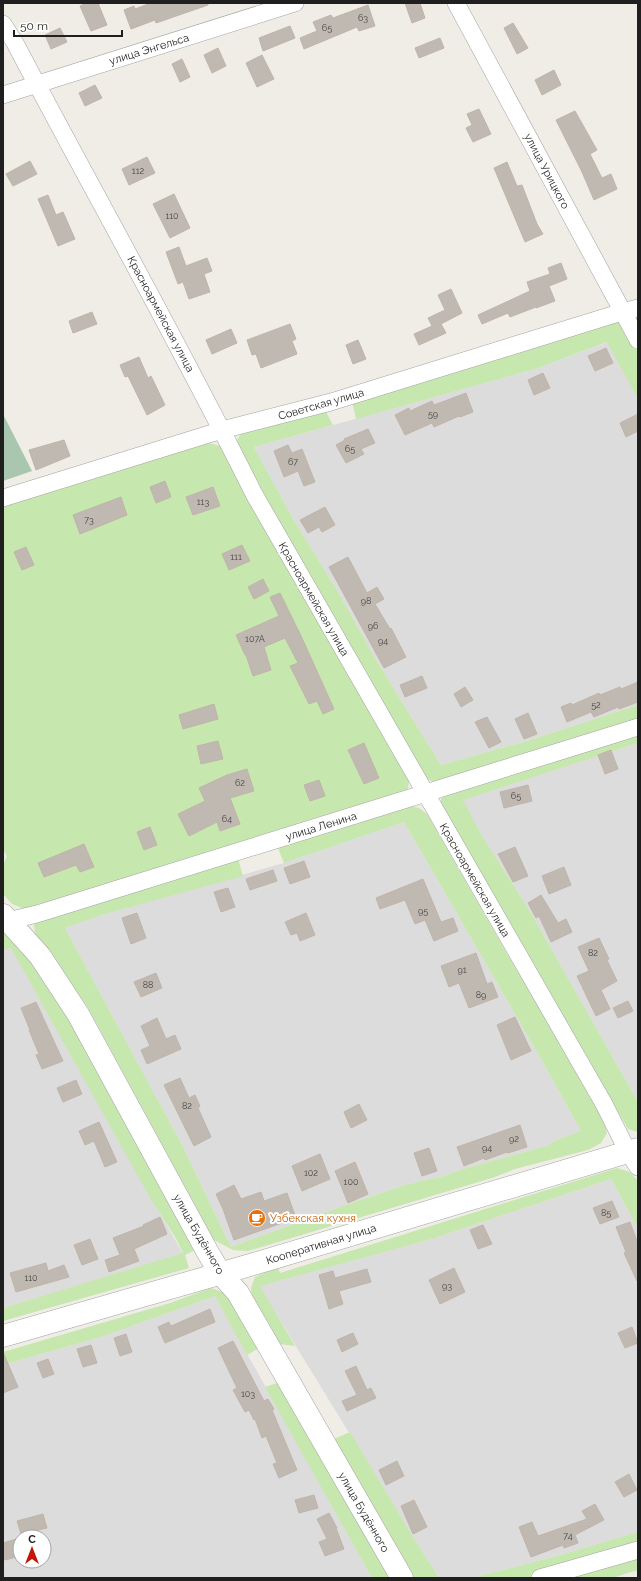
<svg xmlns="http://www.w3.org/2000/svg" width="641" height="1581" viewBox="0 0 641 1581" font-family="Raleway,sans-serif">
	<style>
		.residential { fill: #dddcdc; fill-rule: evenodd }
		.grass { fill: #c6e7ae }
		.cemetery { fill: #a8c7ae }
		.building { fill: #c0b9b2; stroke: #c0b4a9 }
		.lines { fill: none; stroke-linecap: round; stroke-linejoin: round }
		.minor-casing { stroke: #a3a3a3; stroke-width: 18 }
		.tertiary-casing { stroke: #a3a3a3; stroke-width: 23 }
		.minor { stroke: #fff; stroke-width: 17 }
		.tertiary { stroke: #fff; stroke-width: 22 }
		.labels { text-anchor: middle; stroke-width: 4; stroke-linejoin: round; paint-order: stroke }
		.number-label { font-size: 9px; fill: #474644 }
		.street-label { font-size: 11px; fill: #1f1f1f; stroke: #fff }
		.food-label { font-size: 11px; fill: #c56008; stroke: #fff; text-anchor: start }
	</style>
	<rect width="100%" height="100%" fill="#efede6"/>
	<path class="residential" d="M608 342 638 399V705L530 740 441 765 375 658 338 592 292 517 254 447 535 369Z
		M638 743V1102L531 913 481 834 462 800Z
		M404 822 541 1059 581 1131 556 1140 549 1145 463 1169 441 1177 408 1184 343 1206 231 1247 182 1145 65 928 105 914 284 863Z
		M11 947 183 1254 3 1308V950Z
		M611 1179 638 1228V1532L557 1556 472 1578H439L413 1537 259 1286 432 1239Z
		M215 1296 372 1578H3V1365L104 1336ZM20 1537H44V1561H20Z"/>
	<path class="grass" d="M616 320 622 322 638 352V399L607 342 535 369 356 419 352 401Z
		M324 408 333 425 254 447 292 517 338 592 375 658 441 765 530 740 638 705V720L434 782 425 778 239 451 237 440 242 432Z
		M208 443 221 446 409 780 408 789 402 794 30 911 12 904 3 894V865L7 856 3 850V506L71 486Z
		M638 733V743L463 800 481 834 531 913 638 1102V1132L628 1129 441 808V799L450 790Z
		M407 805 419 808 427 814 510 959 554 1030 604 1120 607 1133 601 1143 588 1150 515 1169 492 1178 248 1251 233 1250 214 1240 87 1006 35 935 34 924 43 918 238 859 243 876 105 914 65 928 182 1145 231 1247 343 1206 408 1184 441 1177 463 1169 549 1145 556 1140 581 1131 541 1059 404 822 284 863 278 848Z
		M3 933H6L46 979 197 1249 185 1255 189 1268 3 1321V1308L183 1253 175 1237 149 1196 11 948 3 950Z
		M617 1168 630 1172 638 1181V1228L611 1179 432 1239 260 1286 295 1346 280 1344 252 1297 251 1288 255 1277 278 1267 280 1273Z
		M211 1288 225 1293 259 1348 247 1355 215 1296 104 1336 3 1365V1352L170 1303Z
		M280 1382 392 1578H372L265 1387Z
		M350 1432 413 1537 439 1578H413L332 1440Z
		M638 1532V1544L526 1578H472L557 1556Z
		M638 1553V1570L612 1578H553Z"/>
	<path class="cemetery" d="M3 414 32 471 3 481Z"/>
	<path class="building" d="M86 3H98L107 25 91 31 80 6Z
		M151 3H208V5L156 23 155 20 131 29 124 10 134 6 135 9Z
		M405 3H420L425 18 412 23Z
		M368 5 375 26 359 31 357 27 304 49 300 38 317 31 313 22 331 15 333 18Z
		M513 23 528 48 517 54 504 28Z
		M290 26 295 38 263 51 259 38Z
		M60 28 67 42 51 49 45 35Z
		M440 38 444 48 419 58 415 48Z
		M218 48 226 66 212 73 204 55Z
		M262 55 274 79 257 87 246 63Z
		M182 59 190 77 180 82 172 64Z
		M554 70 561 85 542 95 535 80Z
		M95 85 102 98 85 106 79 93Z
		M479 109 491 134 473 142 466 128 472 125 467 114Z
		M575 111 597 150 590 154 602 178 611 174 617 189 594 200 582 172 556 120Z
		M147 157 155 173 129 185 122 169Z
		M30 161 37 174 13 186 6 174Z
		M507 162 517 186 522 185 537 224 543 234 525 242 494 168Z
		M174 194 190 228 170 238 153 204Z
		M48 195 56 215 63 212 75 239 58 246 38 199Z
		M179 247 186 266 207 258 212 271 204 274 210 292 189 299 183 282 178 284 166 252Z
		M561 263 567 279 549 286 555 301 536 308V307L510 317 508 313 482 324 478 315 530 291 527 282 550 274 548 268Z
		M451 289 462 313 441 324 446 333 419 345 414 334 432 326 428 318 445 310 438 295Z
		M92 312 97 324 73 333 69 321Z
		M290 324 296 339 292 341 297 354 261 368 256 354 252 355 247 340Z
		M231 329 237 343 212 354 206 340Z
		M358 340 366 359 353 364 346 345Z
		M606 348 613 363 595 371 588 356Z
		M139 357 148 378 151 376 165 405 147 415 128 376 125 377 120 365Z
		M543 373 550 388 534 395 528 380Z
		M466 393 473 412 460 417 459 416 434 427 432 423 405 435 395 415 409 408 410 411 432 401 434 405Z
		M638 414V431L626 437 620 423Z
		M368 429 375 443 361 449 364 454 346 463 336 445 345 440 344 439Z
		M64 440 70 456 36 470 29 450Z
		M288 445 292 453 302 449 315 482 304 486 298 471 284 477 274 451Z
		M165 481 171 497 156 503 150 487Z
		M213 487 220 506 193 515 186 497Z
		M121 497 127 515 80 534 73 515Z
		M325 507 335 525 322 532 319 527 308 533 300 520Z
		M242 545 250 561 229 570 222 554Z
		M26 547 34 565 22 570 14 552Z
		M348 557 367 593 377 587 384 599 375 604 390 629 391 628 406 657 384 668 329 567Z
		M263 579 269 591 254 599 248 587Z
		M280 593 302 638 334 709 323 714 317 701 309 704 290 666 298 663 285 638 264 647 271 670 253 676 246 655H245L236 635 279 616 270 597Z
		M422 676 427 688 405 697 400 685Z
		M638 682V702L619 709 618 707 594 717 591 712 567 722 561 707 571 703 572 705 599 693 600 695 620 687 621 689Z
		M465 687 473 700 461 707 454 694Z
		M214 704 218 719 183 729 179 715Z
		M528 713 537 734 524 739 515 719Z
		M487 717 501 742 489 748 475 722Z
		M218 741 223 759 201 764 197 746Z
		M364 743 379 778 364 784 348 750Z
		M611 750 618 769 605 774 598 755Z
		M247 769 254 791 230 798 240 824 220 831 217 822 189 836 178 814 205 801 199 788 227 775Z
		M319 780 325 796 310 801 304 785Z
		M528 785 532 801 504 808 500 792Z
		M150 827 157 845 144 850 137 832Z
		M84 844 94 867 80 872 76 865 44 877 38 863Z
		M515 847 528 876 513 882 498 854Z
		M304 861 310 877 290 884 284 868Z
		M564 867 571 885 549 894 542 876Z
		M273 870 277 881 250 890 246 879Z
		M423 879 441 922 453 918 458 931 434 941 425 920 415 924 405 900 380 909 376 898Z
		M228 888 235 907 221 912 214 892Z
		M541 895 558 923 566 919 572 932 551 942 539 916 536 918 528 903Z
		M137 913 146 938 131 944 122 918Z
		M306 913 315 935 300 941 297 933 291 935 285 922Z
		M599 938 609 959 607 960 617 981 601 990 610 1009 596 1016 577 976 589 971 578 947Z
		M476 953 487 984 492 982 498 997 469 1008 459 983 449 987 441 966Z
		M156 973 162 988 141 997 134 982Z
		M628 1001 633 1011 618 1018 613 1008Z
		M36 1002 63 1061 42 1069 36 1055 39 1054 29 1030H30L21 1008Z
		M515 1017 531 1051 511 1060 497 1025Z
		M157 1018 166 1039 175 1035 181 1049 147 1064 141 1050 150 1046 141 1026Z
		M180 1078 189 1098 195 1095 200 1106 198 1108 211 1137 194 1146 164 1085Z
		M76 1080 82 1094 63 1102 57 1088Z
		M359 1104 367 1120 351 1128 344 1112Z
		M99 1122 117 1162 105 1167 94 1141 85 1145 79 1131Z
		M520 1125 527 1147 508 1153 507 1152 485 1160 484 1158 464 1166 457 1147Z
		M429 1148 437 1171 422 1176 414 1153Z
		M320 1154 330 1179 302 1191 292 1166Z
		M355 1162 368 1194 348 1203 335 1171Z
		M234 1185 241 1199 261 1192 264 1201 287 1193 296 1218 234 1240 223 1209 216 1194Z
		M612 1201 619 1217 600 1224 593 1208Z
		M160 1217 167 1234 134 1249 139 1261 109 1272 105 1260 120 1255 113 1238 144 1226 143 1225Z
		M630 1222 638 1244 637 1281 624 1253 626 1252 616 1227Z
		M483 1225 492 1244 478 1249 470 1230Z
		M90 1239 98 1259 82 1265 74 1245Z
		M46 1263 48 1271 64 1265 69 1277 16 1292 10 1273Z
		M454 1268 465 1292 440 1304 429 1280Z
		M367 1269 371 1282 339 1291 343 1304 329 1309 319 1275 333 1271 335 1278Z
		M210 1309 215 1322 165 1343 158 1327 169 1322 171 1326Z
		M632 1327 638 1343 625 1348 618 1333Z
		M353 1333 358 1344 342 1352 337 1340Z
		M126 1334 132 1352 120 1356 114 1338Z
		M233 1341 264 1401 268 1399 274 1409 272 1410 297 1470 279 1478 273 1464 277 1463 266 1436 262 1438 255 1419 254 1420 249 1410 245 1412 233 1390 237 1388 218 1348Z
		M91 1345 97 1363 83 1367 77 1349Z
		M3 1352 18 1387 3 1393Z
		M48 1359 54 1374 43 1378 37 1363Z
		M356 1366 367 1390 371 1388 376 1398 347 1411 342 1401 357 1395 345 1371Z
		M397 1461 404 1476 386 1485 379 1470Z
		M629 1474 637 1490 624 1497 615 1482Z
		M314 1495 318 1508 299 1513 295 1500Z
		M414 1500 427 1527 413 1534 401 1506Z
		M595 1504 604 1520 575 1535 578 1543 564 1548 563 1545 531 1557 519 1527 532 1522 538 1536 587 1519 582 1511Z
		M329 1513 337 1528H336L344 1549 325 1556 319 1542 327 1539 317 1519Z
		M43 1514 47 1528 21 1534 17 1521Z
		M20 1538V1556L5 1560 3 1552V1543Z"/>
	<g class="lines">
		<g class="minor-casing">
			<path id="minor" d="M456 3 638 340
				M3 24 15 43C94 193 178 341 254 494L604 1104 628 1152 638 1167
				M3 95 295 3
				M3 498 222 430 331 402 622 312 638 308
				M3 922 37 914 638 727
				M540 1578 638 1550"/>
		</g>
		<g class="tertiary-casing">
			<path id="tertiary" d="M3 915 40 956 78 1014 207 1251 220 1273 238 1293 402 1578
				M3 1336 257 1263 638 1149"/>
		</g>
		<use href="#minor" class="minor"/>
		<use href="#tertiary" class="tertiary"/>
	</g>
	<defs>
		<g id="cafe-disc" transform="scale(0.9)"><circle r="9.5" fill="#e8710a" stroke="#fff"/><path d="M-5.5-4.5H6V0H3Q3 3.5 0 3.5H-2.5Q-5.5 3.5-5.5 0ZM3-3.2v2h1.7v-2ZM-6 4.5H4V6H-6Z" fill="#fff"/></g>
	</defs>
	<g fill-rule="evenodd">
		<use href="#cafe-disc" x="257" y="1218"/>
	</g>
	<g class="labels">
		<g class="number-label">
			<text x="363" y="21">63</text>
			<text x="327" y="31">65</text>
			<text x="138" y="174">112</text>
			<text x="172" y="219">110</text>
			<text x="433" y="417">59</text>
			<text x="350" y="452">65</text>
			<text x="293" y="465">67</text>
			<text x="203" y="505">113</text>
			<text x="89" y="523">73</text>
			<text x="236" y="560">111</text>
			<text x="366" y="604">98</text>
			<text x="373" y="629">96</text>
			<text x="255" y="642">107А</text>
			<text x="383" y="644">94</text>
			<text x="596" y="708">52</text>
			<text x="240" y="786">62</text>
			<text x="516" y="799">65</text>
			<text x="227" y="822">64</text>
			<text x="423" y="914">95</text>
			<text x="593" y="956">82</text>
			<text x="462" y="973">91</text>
			<text x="148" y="988">88</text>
			<text x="481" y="998">89</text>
			<text x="187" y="1109">82</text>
			<text x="514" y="1142">92</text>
			<text x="487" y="1151">94</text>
			<text x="311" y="1176">102</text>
			<text x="351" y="1185">100</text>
			<text x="606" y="1216">85</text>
			<text x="31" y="1281">110</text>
			<text x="447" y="1289">93</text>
			<text x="248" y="1397">103</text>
			<text x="568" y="1539">74</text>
		</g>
		<g class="street-label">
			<text transform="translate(149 49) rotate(-17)" y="4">улица Энгельса</text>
			<text transform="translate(547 171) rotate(62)" y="4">улица Урицкого</text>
			<text transform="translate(161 314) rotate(62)" y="4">Красноармейская улица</text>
			<text transform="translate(321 404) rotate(-16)" y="4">Советская улица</text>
			<text transform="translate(314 599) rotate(60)" y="4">Красноармейская улица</text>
			<text transform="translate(321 826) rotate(-17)" y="4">улица Ленина</text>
			<text transform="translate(475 880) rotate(60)" y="4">Красноармейская улица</text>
			<text transform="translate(199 1234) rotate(60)" y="4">улица Будённого</text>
			<text transform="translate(321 1244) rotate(-17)" y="4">Кооперативная улица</text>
			<text transform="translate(364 1512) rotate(60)" y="4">улица Будённого</text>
		</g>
		<g class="food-label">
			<text x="270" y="1222">Узбекская кухня</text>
		</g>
	</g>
	<rect width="641" height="1581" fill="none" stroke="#1f1f1f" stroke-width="8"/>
	<g transform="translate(32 1549)"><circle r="19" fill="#ffffff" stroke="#a5a5a5"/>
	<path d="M0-3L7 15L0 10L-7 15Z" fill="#c4150a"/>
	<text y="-6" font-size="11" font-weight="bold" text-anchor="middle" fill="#1f1f1f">С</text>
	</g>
	<path d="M14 30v6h108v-6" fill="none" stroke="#1f1f1f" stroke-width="2"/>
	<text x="20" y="30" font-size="12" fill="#1f1f1f" stroke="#ffffff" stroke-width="3" paint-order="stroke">50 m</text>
</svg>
